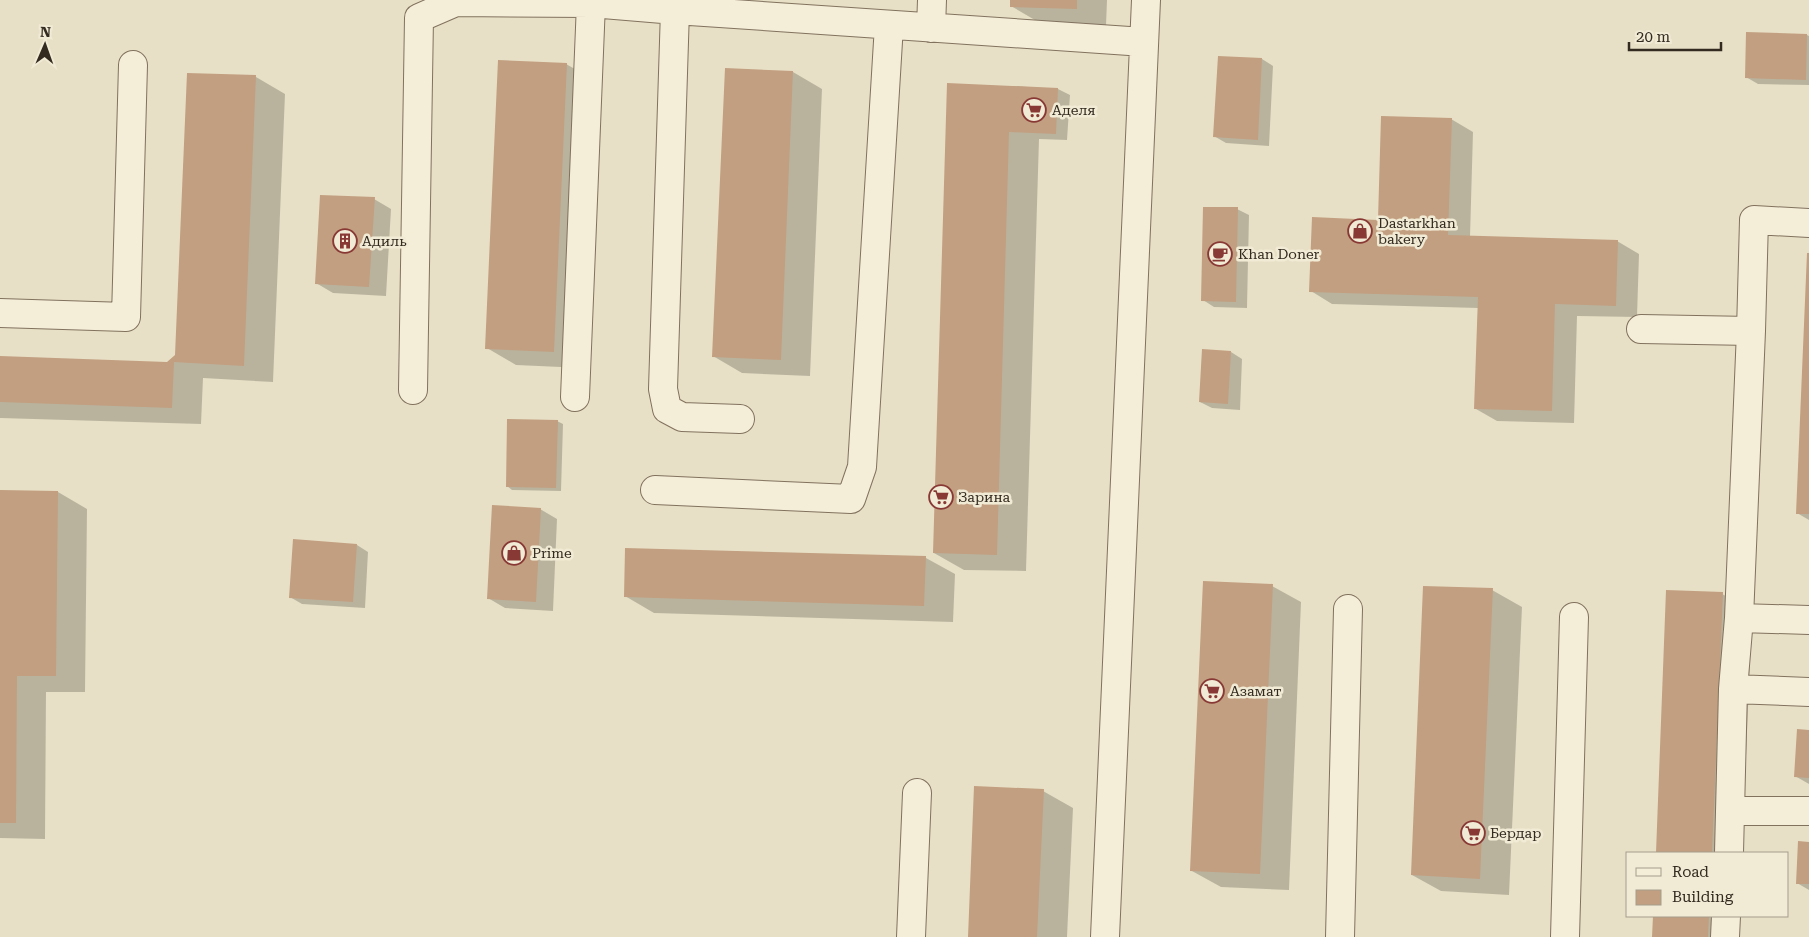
<svg xmlns="http://www.w3.org/2000/svg" width="1809" height="937" viewBox="0 0 1809 937" font-family="'Roboto Serif',serif">
	<style>
		.shadow { fill: #0003 }
		.building { fill: #c29f80 }
		.lines { fill: none; stroke-linecap: round; stroke-linejoin: round }
		.minor-casing { stroke: #81725e; stroke-width: 30 }
		.minor { stroke: #f4edd8; stroke-width: 28 }
		.labels { text-anchor: middle; stroke-width: 5; stroke-linejoin: round; paint-order: stroke }
		.poi-label { font-size: 14px; fill: #332a20; stroke: #f1ead4; text-anchor: start }
	</style>
	<rect width="100%" height="100%" fill="#e8e0c6"/>
	<path class="shadow" d="M1011 0H1107L1106 26 1040 23 1011 6Z
		M1807 35 1809 36V85L1758 84 1746 77Z
		M1262 59 1273 66 1269 146 1226 143 1214 136Z
		M566 64 596 81 583 368 516 365 487 348Z
		M726 69 793 72 822 89 810 376 742 373 713 356Z
		M188 74 256 77 285 94 273 382 203 378 201 424 0 418V357L168 363 176 356Z
		M1011 86 1058 89 1070 95 1067 140 1039 139 1026 571 964 570 934 553Z
		M1451 119 1473 132 1470 237 1617 241 1639 254 1637 317 1577 316 1574 423 1497 421 1476 409 1478 308 1332 304 1311 291 1379 221Z
		M374 199 391 209 386 296 333 293 316 283Z
		M1237 209 1249 215 1247 308 1214 307 1203 300Z
		M1809 251V520L1797 513Z
		M1231 352 1242 359 1240 410 1212 408 1200 402Z
		M557 421 563 424 561 491 512 490 507 486Z
		M0 492H58L87 509 85 692H46L45 839 0 838Z
		M540 509 557 519 553 611 505 608 488 598Z
		M357 545 368 552 365 608 302 604 290 597Z
		M926 558 955 574 953 622 654 613 625 596Z
		M1272 586 1301 602 1289 890 1221 887 1192 871Z
		M1492 590 1522 607 1509 895 1441 891 1412 875Z
		M1667 592 1722 594 1752 610 1742 853H1657Z
		M1809 731V784L1795 776Z
		M1043 791 1073 808 1067 937H969Z
		M1809 843V890L1797 883Z
		M1654 916H1739L1738 937H1654Z"/>
	<path class="building" d="M1010 0H1077V9L1010 7Z
		M1746 32 1807 34 1806 80 1745 78Z
		M1218 56 1262 58 1258 140 1213 137Z
		M498 60 567 63 554 352 485 349Z
		M725 68 793 71 781 360 712 357Z
		M187 73 256 75 244 366 174 362 172 408 0 402V356L167 362 175 355Z
		M947 83 1058 88 1056 134 1009 132 997 555 933 553Z
		M1381 116 1452 118 1448 235 1618 240 1616 306 1555 304 1552 411 1474 409 1478 297 1309 292 1312 217 1378 220Z
		M320 195 375 197 369 287 315 284Z
		M1203 207H1238L1236 302 1201 301Z
		M1807 253H1809V514H1796Z
		M1202 349 1231 351 1228 404 1199 402Z
		M507 419 558 420 556 488 506 487Z
		M0 490 58 491 56 676H17L16 823H0Z
		M492 505 541 508 536 602 487 599Z
		M293 539 357 544 353 602 289 598Z
		M625 548 926 556 924 606 624 597Z
		M1203 581 1273 584 1260 874 1190 871Z
		M1423 586 1493 588 1480 879 1411 875Z
		M1666 590 1723 592 1712 853H1656Z
		M1797 729 1809 730V778L1794 777Z
		M974 786 1044 789 1037 937H968Z
		M1798 841 1809 842V884H1796Z
		M1653 916H1709L1708 937H1652Z"/>
	<g class="lines">
		<g class="minor-casing">
			<path id="minor" d="M675 10 663 389 667 409 682 417 740 419
				M931 28 932 0
				M0 313 126 317 133 65
				M1641 329 1751 331 1739 618 1733 689 1729 853
				M1751 331 1754 220 1809 223
				M413 390 419 18 456 2 591 3 675 10 1144 42
				M575 397 591 3
				M655 490 851 499 862 467 889 25
				M1739 618 1809 620
				M1733 689 1809 692
				M1730 811H1809
				M911 937 917 793
				M1105 937 1146 0
				M1340 937 1348 609
				M1565 937 1574 617
				M1725 937 1726 916"/>
		</g>
		<use href="#minor" class="minor"/>
	</g>
	<defs>
		<g id="supermarket-ring" transform="scale(1.25)"><circle r="9.5" fill="#f1ead4" stroke="#893935" stroke-width="1.5"/><path d="M-6-5.5h2.5l.6 2H6L4.5 2H-2.5L-4.4-4H-6ZM-1.5 3.2a1.3 1.3 0 1 0 .1 0ZM3 3.2a1.3 1.3 0 1 0 .1 0Z" fill="#893935"/></g>
		<g id="shop-ring" transform="scale(1.25)"><circle r="9.5" fill="#f1ead4" stroke="#893935" stroke-width="1.5"/><path d="M-5-2.5h2.3a2.7 3.5 0 0 1 5.4 0H5L5.5 6h-11ZM-1.5-2.5h3a1.5 2.3 0 0 0-3 0Z" fill="#893935"/></g>
		<g id="building-ring" transform="scale(1.25)"><circle r="9.5" fill="#f1ead4" stroke="#893935" stroke-width="1.5"/><path d="M-4-6H4V6H1V3H-1V6H-4ZM-2.5-4.3h1.7v1.8h-1.7ZM.8-4.3h1.7v1.8H.8ZM-2.5-1h1.7V.8h-1.7ZM.8-1h1.7V.8H.8Z" fill="#893935"/></g>
		<g id="cafe-ring" transform="scale(1.25)"><circle r="9.5" fill="#f1ead4" stroke="#893935" stroke-width="1.5"/><path d="M-5.5-4.5H6V0H3Q3 3.5 0 3.5H-2.5Q-5.5 3.5-5.5 0ZM3-3.2v2h1.7v-2ZM-6 4.5H4V6H-6Z" fill="#893935"/></g>
	</defs>
	<g fill-rule="evenodd">
		<use href="#supermarket-ring" x="1034" y="110"/>
		<use href="#shop-ring" x="1360" y="231"/>
		<use href="#building-ring" x="345" y="241"/>
		<use href="#cafe-ring" x="1220" y="254"/>
		<use href="#supermarket-ring" x="941" y="497"/>
		<use href="#shop-ring" x="514" y="553"/>
		<use href="#supermarket-ring" x="1212" y="691"/>
		<use href="#supermarket-ring" x="1473" y="833"/>
	</g>
	<g class="labels">
		<g class="poi-label">
			<text x="1052" y="115">Аделя</text>
			<text x="1378" y="228">Dastarkhan<tspan x="1378" dy="16">bakery</tspan></text>
			<text x="362" y="246">Адиль</text>
			<text x="1238" y="259">Khan Doner</text>
			<text x="958" y="502">Зарина</text>
			<text x="532" y="558">Prime</text>
			<text x="1230" y="696">Азамат</text>
			<text x="1490" y="838">Бердар</text>
		</g>
	</g>
	<rect x="1626" y="852" width="162" height="65" fill="#f1ead4" stroke="#a59d8c"/>
	<rect x="1636" y="868" width="25" height="8" fill="#f4edd8" stroke="#a59d8c"/>
	<text x="1672" y="877" font-size="15" fill="#332a20">Road</text>
	<rect x="1636" y="890" width="25" height="15" fill="#c29f80" stroke="#a59d8c"/>
	<text x="1672" y="902" font-size="15" fill="#332a20">Building</text>
	<g transform="translate(45 45) rotate(2)" stroke="#f1ead4" stroke-width="4" paint-order="stroke">
	<path d="M0-4L9 19L0 12L-9 19Z" fill="#332a20"/>
	<text y="-8" font-size="14" font-weight="bold" text-anchor="middle" fill="#332a20">N</text>
	</g>
	<path d="M1629 42v8h92v-8" fill="none" stroke="#332a20" stroke-width="2.5"/>
	<text x="1636" y="42" font-size="15" fill="#332a20" stroke="#f1ead4" stroke-width="4" paint-order="stroke">20 m</text>
</svg>
